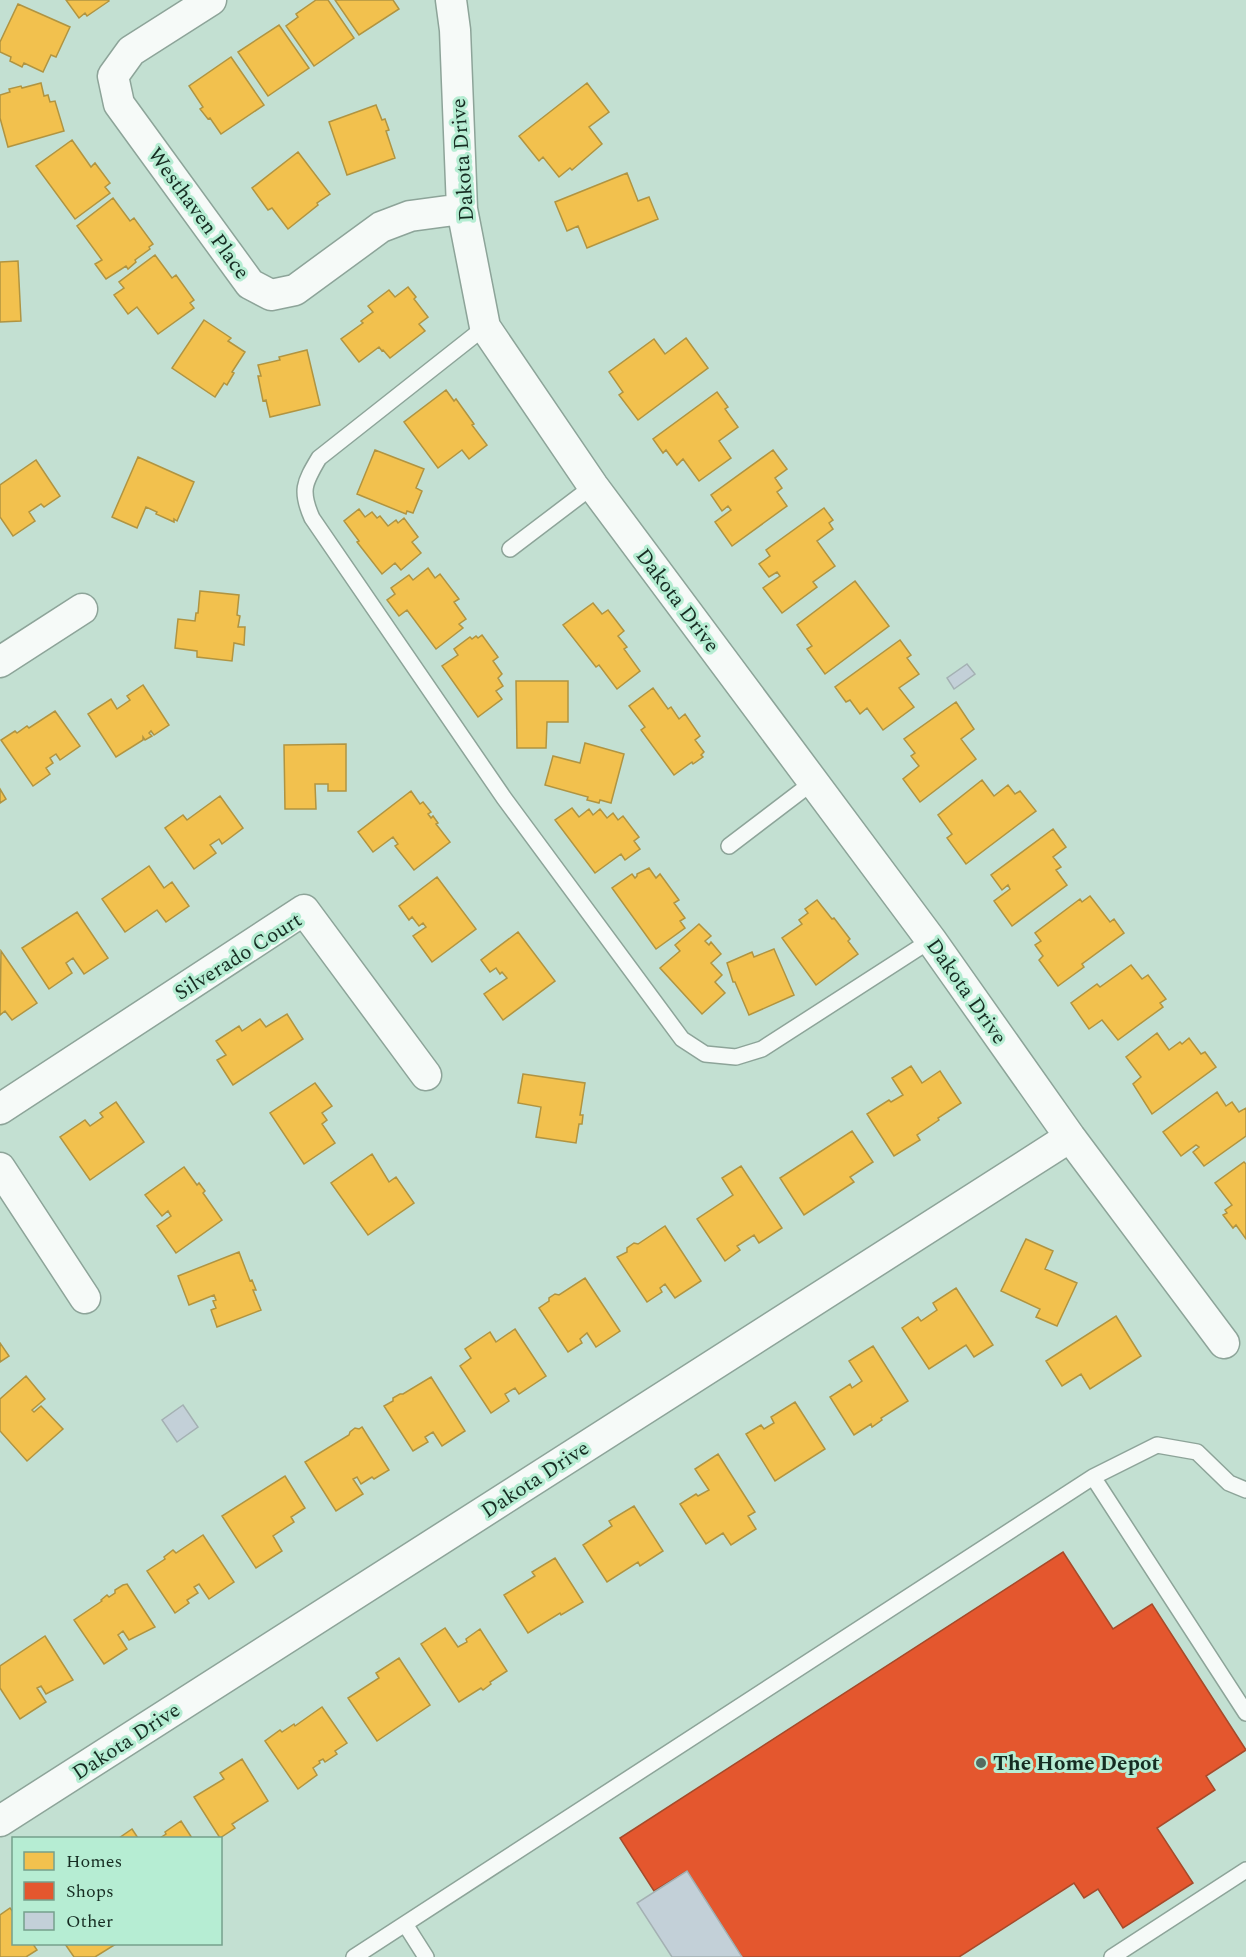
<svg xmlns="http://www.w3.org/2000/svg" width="1246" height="1957" viewBox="0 0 1246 1957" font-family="Spectral,serif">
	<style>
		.homes { fill: #f2c14e; stroke: #b09441; stroke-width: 1.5 }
		.shops { fill: #e4572e; stroke: #a64a2a; stroke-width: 1.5 }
		.building { fill: #c3d0d8; stroke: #a4b1b3; stroke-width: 1.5 }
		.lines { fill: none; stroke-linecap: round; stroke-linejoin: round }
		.lane-casing { stroke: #8da499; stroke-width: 18 }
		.street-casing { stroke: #8da499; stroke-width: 33 }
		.lane { stroke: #f6faf8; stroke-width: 15 }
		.street { stroke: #f6faf8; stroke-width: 30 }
		.poi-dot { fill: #536b60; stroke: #b6edd3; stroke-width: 2 }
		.labels { text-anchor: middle; stroke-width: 6; stroke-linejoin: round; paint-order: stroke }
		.street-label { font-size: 21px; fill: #162c22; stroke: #b6edd3 }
		.poi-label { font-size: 21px; font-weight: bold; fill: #162c22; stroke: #b6edd3; text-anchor: start }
	</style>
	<rect width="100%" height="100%" fill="#c3e0d2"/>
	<path class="homes" d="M66 0H108L109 1 87 16 85 13 79 18Z
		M316 0H328L354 38 314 66 286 26 298 17 296 14Z
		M335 0H393L399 9 359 35Z
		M18 4 70 27 56 57 51 55 43 72 24 63 22 67 10 61 11 57 0 52V42Z
		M279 25 309 68 268 96 238 52Z
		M231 57 264 105 221 134 210 118 208 119 200 109 203 107 189 86Z
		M41 83 44 96 48 95 50 102 55 101 64 131 8 147 0 118V95L10 92 9 89 21 86 22 88Z
		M587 83 609 112 589 127 602 144 572 170 570 168 559 177 543 157 539 161 519 136Z
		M376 105 382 120 385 119 389 130 386 131 395 158 347 175 329 122Z
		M72 140 91 167 95 163 110 183 105 187 110 193 75 219 36 166Z
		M298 152 330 194 317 203 318 205 288 229 272 208 268 210 252 188Z
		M627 173 638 201 649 197 658 219 587 248 578 226 567 231 555 202Z
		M113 198 130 221 134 218 153 244 149 247 150 249 135 260 136 262 128 269 126 266 106 279 95 264 102 260 77 226Z
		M155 255 172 278 176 275 194 300 190 303 194 308 158 334 137 307 128 314 114 295 124 288 119 282Z
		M18 261 21 321 0 322V262Z
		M408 287 416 297 414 299 428 317 419 324 425 331 390 358 383 350 382 351 379 347 359 362 341 339 363 323 361 321 373 312 368 306 389 290 395 297Z
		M204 320 231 338 228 341 245 352 232 372 234 373 227 385 224 383 215 397 172 368Z
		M686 338 708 368 638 420 619 395 623 392 609 372 654 339 665 354Z
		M307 350 320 405 270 417 266 400 263 401 258 376H261L258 365 280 360 279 357Z
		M446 390 454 401 456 399 474 424 472 425 487 445 469 459 462 450 438 468 404 422Z
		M717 392 728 407 725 409 738 427 719 441 731 458 699 481 683 459 677 465 666 450 663 453 653 439Z
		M375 450 424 469 416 488 422 491 413 513 407 511 406 514 357 494Z
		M773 450 787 469 775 478 782 488 777 492 787 506 732 546 715 522 731 510 728 506 722 511 711 495Z
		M138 457 194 482 177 521 174 519V522L156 514 157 512 146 507 137 528 112 517Z
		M36 460 60 496 44 507 41 504 29 512 35 521 13 536 0 517V485Z
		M824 508 833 520 829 523 833 529 817 541 835 566 813 582 817 587 782 613 763 588 780 576 777 572 769 577 759 564 770 556 766 550Z
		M359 509 365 517 372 512 377 518 380 516 388 526 396 520 398 523 404 518 418 537 412 542 421 553 401 570 395 563 382 574 357 542 359 541 344 521Z
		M428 568 435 578 440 574 459 599 454 602 466 619 459 624 463 628 436 649 407 610 399 616 387 600 395 594 391 588 409 575 413 580Z
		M855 581 889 626 825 674 807 649 812 646 797 625Z
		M200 591 239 595 237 615 240 616 238 627H245L244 645 234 643 232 661 197 657V651L175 648 178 619 195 621 196 613H198Z
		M593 603 602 614 608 610 624 631 618 636 627 647 624 649 640 671 617 689 599 665 596 667 563 625Z
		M482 635 498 657 493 661 502 674 498 678 503 686 496 691 502 699 478 717 442 666 458 655 454 649 470 637 472 639 476 636 478 638Z
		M900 640 911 655 907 658 919 674 899 688 914 707 883 730 867 708 860 714 850 700 846 702 835 687Z
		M516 681H568V722H547L546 748H517Z
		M143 685 169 725 154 735 151 731 149 733 152 736 145 740 143 737V740L116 757 88 714 111 699 117 709 130 700 127 696Z
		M653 688 668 709 671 707 679 719 685 714 700 736 695 740 704 752 701 755 703 757 693 764 692 762 674 775 641 730 645 727 629 706Z
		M956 702 974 729 961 739 976 759 920 802 903 779 919 766 911 756 915 753 904 739Z
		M55 711 80 746 60 760 56 754 50 758 53 763 46 768 50 774 33 786 1 740 15 731 17 733 27 726 29 728Z
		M585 743 624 754 611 803 600 800 599 803 587 800 588 797 545 785 553 756 580 763Z
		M346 744V791H328V784H315L316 809H285L284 745Z
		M982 780 994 796 1008 785 1015 794 1020 791 1036 811 966 864 947 838 952 834 938 815Z
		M0 789 6 799 0 803Z
		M411 791 420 804 423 802 431 812 428 814 431 818 433 816 438 823 436 824 450 842 414 870 395 846 398 844 393 837 373 852 358 832Z
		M220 796 243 828 222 844 219 839 210 845 216 853 194 869 165 828 183 815 187 820Z
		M572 808 579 817 589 809 593 815 600 809 607 818 613 813 618 820 623 816 639 837 634 841 640 849 625 860 621 854 595 873 555 820Z
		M1053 829 1066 847 1053 857 1061 867 1056 870 1067 885 1012 926 994 901 1010 889 1008 885 1002 890 991 875Z
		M149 866 164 888 172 882 189 906 166 922 157 910 125 932 102 899Z
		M649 868 656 878 660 874 679 900 674 903 685 918 680 921 685 928 656 949 612 888 632 874 635 878 637 876V874Z
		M437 877 476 929 432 962 413 936 426 927 423 923 419 926 412 917 409 920 399 906Z
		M1090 896 1110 922 1114 919 1124 933 1082 964 1084 967 1058 986 1039 960 1043 956 1035 945 1041 941 1035 933 1080 899 1082 902Z
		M817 900 832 919 834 918 850 939 848 941 858 954 816 985 782 938 802 924 799 920 808 913 805 909Z
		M77 912 108 958 84 974 73 958 66 963 72 973 49 989 22 948Z
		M699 924 711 936 705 941 709 945 711 942 721 954 711 963 722 975 715 982 725 993 702 1014 660 968 680 951 675 945Z
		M518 932 555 981 503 1020 484 994 507 978 502 972 500 974 496 968 490 972 481 960Z
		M774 949 794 995 749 1015 735 982H733L727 963 752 952 754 957Z
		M1 951 37 1003 12 1020 5 1011 0 1015Z
		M1131 965 1142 979 1148 975 1166 999 1160 1003 1163 1007 1118 1040 1102 1020 1089 1029 1071 1003 1097 984 1100 987Z
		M287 1014 303 1039 233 1085 217 1060 226 1055 216 1041 239 1026 242 1031 260 1019 266 1027Z
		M1157 1033 1169 1050 1180 1042 1182 1044 1189 1038 1201 1054 1205 1052 1216 1067 1152 1114 1133 1084 1141 1077 1126 1057Z
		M911 1066 922 1083 940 1071 961 1103 938 1118 939 1120 917 1135 920 1140 894 1156 867 1114 889 1100 891 1102 903 1095 892 1078Z
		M523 1074 585 1083 580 1115H583L582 1124H579L576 1143 536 1137 541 1107 518 1103Z
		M315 1083 332 1106 322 1113 327 1120 322 1124 335 1143 304 1164 270 1113Z
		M1217 1092 1226 1106 1232 1102 1239 1112 1246 1108V1136L1204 1166 1193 1152 1199 1147 1196 1145 1181 1156 1163 1132Z
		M116 1102 144 1142 90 1180 60 1137 85 1120 90 1126 103 1117 100 1113Z
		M852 1131 873 1162 850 1177 854 1182 804 1215 780 1178Z
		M372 1154 389 1182 396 1177 414 1203 368 1235 331 1183Z
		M1244 1162 1246 1164V1239L1236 1225 1233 1228 1223 1215 1227 1213 1225 1210 1232 1205 1215 1183Z
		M741 1166 782 1228 759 1243 754 1235 737 1246 740 1250 725 1261 697 1219 733 1195 722 1178Z
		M184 1167 197 1185 199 1183 205 1191 203 1193 222 1220 176 1253 157 1226 171 1216 168 1211 162 1216 145 1195Z
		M665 1226 701 1281 675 1298 665 1284 660 1288 662 1292 647 1302 617 1257 627 1252V1248L634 1243 638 1244Z
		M1026 1239 1053 1251 1045 1269 1077 1283 1057 1326 1036 1317 1040 1309 1001 1291Z
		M239 1252 250 1281 252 1280 256 1290H253L261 1310 217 1327 211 1310 216 1308 213 1301 216 1300 214 1295 189 1305 178 1276Z
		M585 1278 620 1331 596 1347 587 1333 580 1339 582 1343 568 1352 539 1308 549 1301V1298L555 1294 559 1295Z
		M956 1288 993 1345 974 1357 966 1345 929 1369 902 1328 918 1317 921 1321 937 1310 933 1303Z
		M1116 1316 1141 1356 1090 1389 1081 1374 1062 1386 1046 1361Z
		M515 1329 546 1376 519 1394 515 1388 505 1394 509 1401 491 1413 460 1366 471 1358 465 1349 490 1332 496 1342Z
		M0 1343 9 1356 0 1362Z
		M873 1346 908 1401 881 1418 882 1420 872 1427 871 1424 854 1435 830 1397 850 1384 852 1388 862 1381 849 1361Z
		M26 1376 45 1399 32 1410 34 1412 41 1406 63 1429 27 1461 0 1431V1399Z
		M431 1377 465 1431 442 1446 433 1432 425 1437 428 1442 413 1451 384 1406 393 1401V1398L400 1394H403Z
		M795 1402 825 1449 775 1481 746 1434 761 1425 764 1429 774 1423 771 1417Z
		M362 1427 389 1470 374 1479 372 1477 361 1484 357 1477 353 1479 363 1494 336 1511 305 1462 349 1435 350 1432 355 1428 359 1429Z
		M718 1454 755 1512 748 1516 756 1529 731 1545 723 1533 706 1544 680 1504 696 1494 698 1496 709 1490 695 1469Z
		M285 1476 305 1508 291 1517 294 1522 273 1536 282 1551 256 1568 222 1516Z
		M634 1506 663 1551 640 1566 638 1562 607 1582 583 1545 612 1526 609 1521Z
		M203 1535 234 1582 209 1599 199 1584 194 1587 198 1593 187 1600 189 1603 175 1613 147 1571 165 1559 164 1557 173 1550 176 1553Z
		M555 1558 583 1602 561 1615 560 1613 528 1633 504 1595 535 1576 532 1572Z
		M127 1584 155 1627 129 1640 123 1631 118 1635 127 1649 104 1664 74 1620 102 1601 101 1600 107 1595 109 1597 115 1593V1590L123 1585Z
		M445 1628 458 1647 467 1642 466 1639 480 1629 507 1671 490 1682 491 1684 483 1690 481 1688 459 1702 421 1644Z
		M45 1636 73 1680 46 1694 41 1686 37 1688 46 1702 20 1719 0 1688V1666Z
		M399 1658 430 1705 377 1741 348 1698 379 1678 376 1673Z
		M322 1707 347 1743 335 1751 337 1754 325 1762 323 1759 319 1761 320 1763 313 1768 317 1775 298 1789 265 1741 280 1730 282 1732 294 1724 295 1726Z
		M242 1759 268 1801 232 1824 235 1828 220 1838 194 1797 224 1779 220 1773Z
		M181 1821 192 1838H160L166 1834 165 1832Z
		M132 1829 138 1838H119Z
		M10 1908 14 1913V1944H33L37 1950 26 1957H0V1915Z
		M65 1944H116L95 1957H74Z"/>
	<path class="shops" d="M1063 1552 1113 1629 1152 1604 1246 1750 1206 1776 1215 1790 1157 1828 1193 1883 1123 1928 1098 1889 1084 1898 1074 1883 959 1957H742L687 1871 654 1891 620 1838Z"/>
	<path class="building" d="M967 664 975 674 954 689 947 678Z
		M183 1405 198 1427 177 1442 162 1420Z
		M687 1871 742 1957H672L637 1903Z"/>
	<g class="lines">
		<g class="lane-casing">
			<path id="lane" d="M485 327 319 458C304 483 300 491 312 518L504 798 682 1039 705 1054 736 1057 762 1049 931 940
				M510 549 593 486
				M729 846 813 782
				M1093 1477 1157 1445 1197 1452 1229 1483 1246 1490
				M405 1924 426 1957
				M354 1957 1093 1477 1246 1713
				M1112 1957 1246 1870"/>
		</g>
		<g class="street-casing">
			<path id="street" d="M211 0 131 51 113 76 119 104 250 284 271 295 295 290 381 227 410 216 462 209
				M451 0 455 30 462 209 485 327 593 486 931 940 1070 1137 1224 1343
				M0 662 82 609
				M0 1109 304 910 426 1075
				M0 1168 85 1298
				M0 1821 1070 1137"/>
		</g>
		<use href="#lane" class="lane"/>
		<use href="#street" class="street"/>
	</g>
	<circle class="poi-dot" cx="981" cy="1763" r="6"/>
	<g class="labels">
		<g class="street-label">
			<text transform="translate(462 160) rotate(-94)" y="7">Dakota Drive</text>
			<text transform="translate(199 213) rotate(54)" y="7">Westhaven Place</text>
			<text transform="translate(678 600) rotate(53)" y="7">Dakota Drive</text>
			<text transform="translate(238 956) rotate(-32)" y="7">Silverado Court</text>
			<text transform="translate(967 991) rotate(55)" y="7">Dakota Drive</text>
			<text transform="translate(535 1479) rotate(-33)" y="7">Dakota Drive</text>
			<text transform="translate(126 1741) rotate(-33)" y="7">Dakota Drive</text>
		</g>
		<g class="poi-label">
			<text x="993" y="1770">The Home Depot</text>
		</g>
	</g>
	<rect x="12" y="1837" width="210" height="108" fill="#b6edd3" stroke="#76a08c" stroke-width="1.5"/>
	<rect x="24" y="1852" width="30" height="18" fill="#f2c14e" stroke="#76a08c" stroke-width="1.5"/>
	<text x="66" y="1867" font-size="18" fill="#162c22">Homes</text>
	<rect x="24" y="1882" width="30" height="18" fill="#e4572e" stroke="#76a08c" stroke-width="1.5"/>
	<text x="66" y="1897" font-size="18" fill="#162c22">Shops</text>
	<rect x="24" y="1912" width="30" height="18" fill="#c3d0d8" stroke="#76a08c" stroke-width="1.5"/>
	<text x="66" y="1927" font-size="18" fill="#162c22">Other</text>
</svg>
